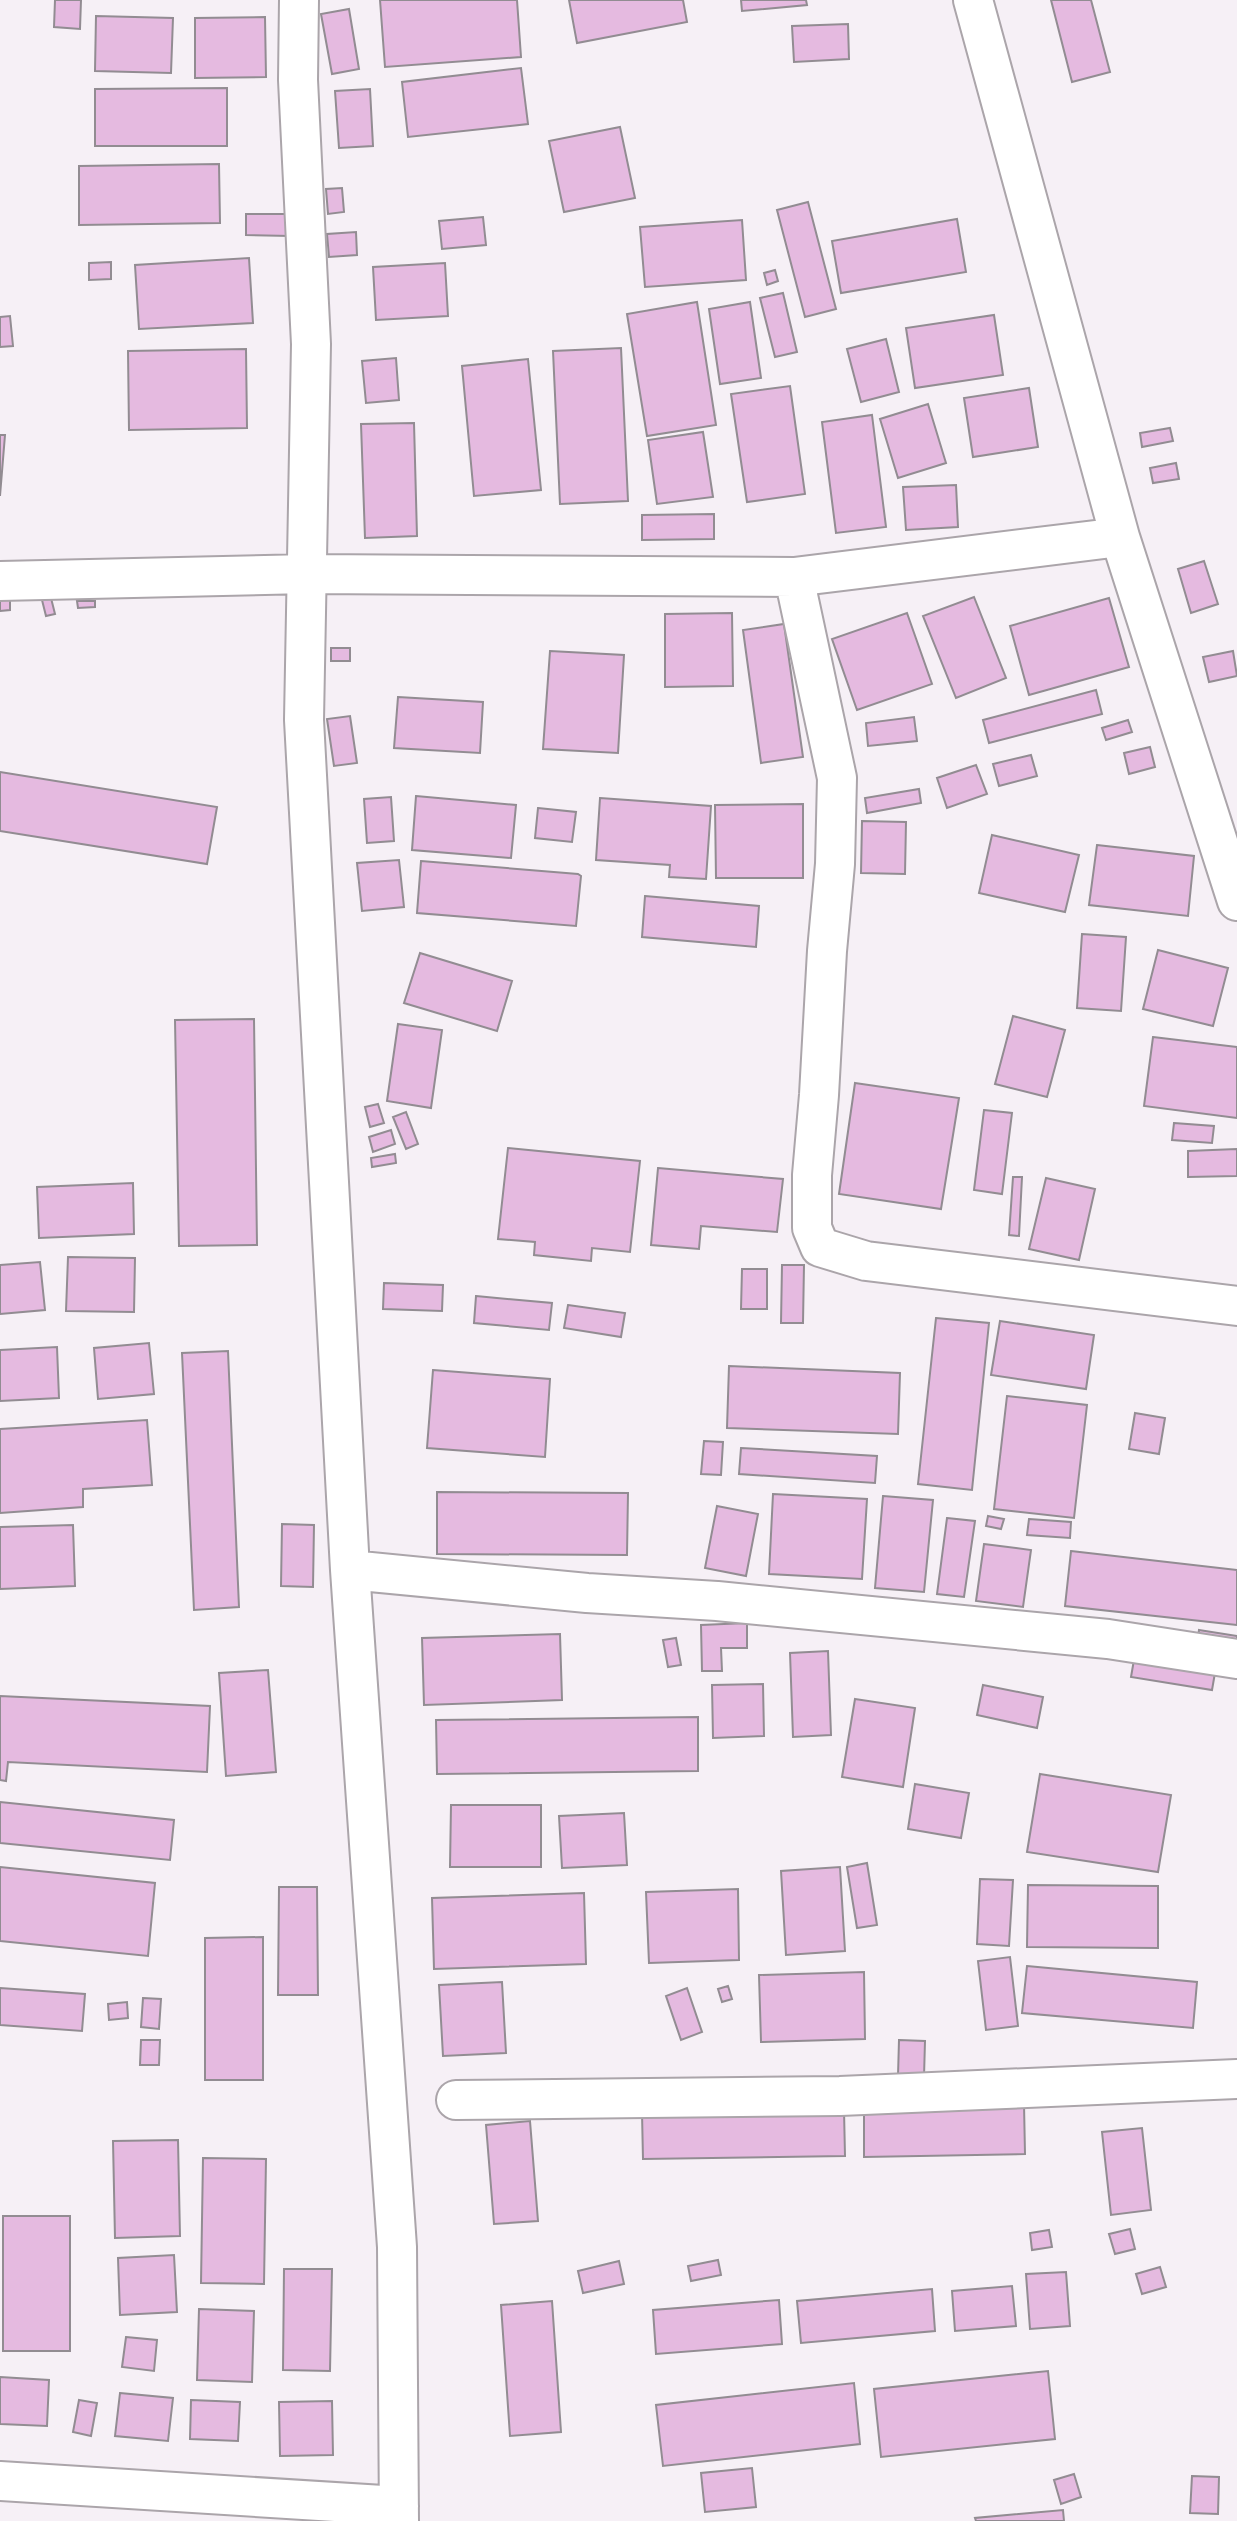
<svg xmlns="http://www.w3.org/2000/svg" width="1237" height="2521" viewBox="0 0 1237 2521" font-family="'Golos Text',sans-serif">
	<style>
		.building { fill: #e5bae0; stroke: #928c92; stroke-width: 2 }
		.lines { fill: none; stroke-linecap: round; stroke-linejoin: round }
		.minor-casing { stroke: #aba5aa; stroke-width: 42 }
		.minor { stroke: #fff; stroke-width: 38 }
	</style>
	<rect width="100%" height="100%" fill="#f6f0f6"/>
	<path class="building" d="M55 0H81L80 29 54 27Z
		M380 0H517L521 57 385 67Z
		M569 0H683L687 22 577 43Z
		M741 0H806L807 5 742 11Z
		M1051 0H1091L1110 72 1072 82Z
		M349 9 359 69 332 74 321 14Z
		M96 16 173 18 171 73 95 71Z
		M265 17 266 77 195 78V18Z
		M848 24 849 59 794 62 792 26Z
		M521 68 528 124 408 137 402 82Z
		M227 88V146H95V89Z
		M370 89 373 146 339 148 335 91Z
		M620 127 635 198 564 212 549 141Z
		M219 164 220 223 79 225V166Z
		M342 188 344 212 328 214 326 189Z
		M808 202 836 309 805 317 777 210Z
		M246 214H290V236L246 235Z
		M483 217 486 245 442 249 439 221Z
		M957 219 966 272 841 293 832 241Z
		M742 220 746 280 645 287 640 227Z
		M356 232 357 255 329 257 327 234Z
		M249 258 253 323 139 329 135 265Z
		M111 262V279L89 280V263Z
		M445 263 448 316 376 320 373 267Z
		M775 270 778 281 767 285 764 273Z
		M783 293 797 352 775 357 760 298Z
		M697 302 716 425 647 436 627 314Z
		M750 302 761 378 720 384 709 309Z
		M994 315 1003 375 915 388 906 328Z
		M10 316 13 346 0 347V317Z
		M886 339 899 392 861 402 847 349Z
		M621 348 628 501 560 504 553 351Z
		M246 349 247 428 129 430 128 351Z
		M396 358 399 400 366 403 362 361Z
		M528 359 541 490 474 496 462 366Z
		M790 386 805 494 747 502 731 394Z
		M1029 388 1038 447 973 457 964 398Z
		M928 404 946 463 898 478 880 419Z
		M872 415 886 527 836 533 822 422Z
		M414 423 417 536 365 538 361 424Z
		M1170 428 1173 441 1142 447 1140 433Z
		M703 432 713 497 657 504 648 440Z
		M0 435H5L0 496Z
		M1176 463 1179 479 1153 483 1150 468Z
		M956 485 958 527 906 530 903 487Z
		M714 514V539L642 540V515Z
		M1204 561 1218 604 1191 613 1178 569Z
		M974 597 1006 678 956 698 923 616Z
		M51 598 55 614 46 616 42 600Z
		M1109 598 1129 667 1029 695 1010 626Z
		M0 600H10V610L0 611Z
		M77 601H95V607L78 608Z
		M732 613 733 686 665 687V614Z
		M907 613 932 684 857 710 832 639Z
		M784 624 803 757 761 763 743 630Z
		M331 648H350V661H331Z
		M550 651 624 655 618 753 543 749Z
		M1233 651 1237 676 1209 682 1203 657Z
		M1096 690 1102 714 989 743 983 720Z
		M398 697 483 702 480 753 394 748Z
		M350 716 357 763 334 766 327 719Z
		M914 717 917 741 868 746 866 723Z
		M1128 720 1132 732 1106 740 1102 728Z
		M1150 747 1155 767 1129 774 1124 753Z
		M1031 755 1037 776 999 786 993 764Z
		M976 765 987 794 947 808 937 778Z
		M0 772 217 807 207 864 0 831Z
		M919 789 921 803 867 813 865 798Z
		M416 796 516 805 511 858 412 850Z
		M391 797 394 841 367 843 364 799Z
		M600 798 711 806 706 879 669 877 670 865 596 860Z
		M803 804V878H716L715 805Z
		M538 808 576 812 572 842 535 838Z
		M862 821 906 822 905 874 861 873Z
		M992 835 1079 855 1065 912 979 893Z
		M1097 845 1194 856 1188 916 1089 905Z
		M399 860 404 907 362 911 357 863Z
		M421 861 578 874 581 876 576 926 417 913Z
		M645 896 759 906 756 947 642 937Z
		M1082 934 1126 937 1121 1011 1077 1008Z
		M1158 950 1228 968 1213 1026 1143 1009Z
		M420 953 512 981 497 1031 404 1003Z
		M1013 1016 1065 1030 1047 1097 995 1084Z
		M254 1019 257 1245 179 1246 175 1020Z
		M398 1024 442 1030 431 1108 387 1101Z
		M1153 1037 1237 1047V1118L1144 1106Z
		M855 1083 959 1098 941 1209 839 1194Z
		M378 1104 384 1123 370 1127 365 1107Z
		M984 1110 1012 1113 1002 1194 974 1190Z
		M406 1112 418 1144 406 1149 393 1117Z
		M1174 1123 1214 1126 1212 1143 1172 1140Z
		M391 1130 395 1144 373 1152 369 1137Z
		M508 1148 640 1161 630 1252 592 1248 591 1261 534 1255 535 1242 498 1239Z
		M1237 1149V1176L1188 1177V1151Z
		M395 1154 396 1163 372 1167 371 1158Z
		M658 1168 783 1179 777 1232 701 1226 699 1249 651 1245Z
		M1013 1177H1022L1019 1236 1009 1235Z
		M1046 1178 1095 1189 1079 1260 1029 1249Z
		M133 1183 134 1234 39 1238 37 1187Z
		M68 1257 135 1258 134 1312 66 1311Z
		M40 1262 45 1310 0 1314V1265Z
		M782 1265H804L803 1323H781Z
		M742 1269H767V1309H741Z
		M384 1283 443 1285 442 1311 383 1309Z
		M476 1296 552 1303 549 1330 474 1323Z
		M568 1305 625 1313 621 1337 564 1328Z
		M936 1318 989 1323 972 1490 918 1484Z
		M1000 1321 1094 1335 1086 1389 991 1375Z
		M149 1343 154 1394 98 1399 94 1348Z
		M57 1347 59 1398 0 1401V1350Z
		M228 1351 239 1607 194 1610 182 1353Z
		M729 1366 900 1373 898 1434 727 1428Z
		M433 1370 550 1379 545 1457 427 1448Z
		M1007 1396 1087 1405 1074 1518 994 1509Z
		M1135 1413 1165 1418 1159 1454 1129 1449Z
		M147 1420 152 1485 83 1489V1507L0 1513V1429Z
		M704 1441 723 1442 721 1475 701 1474Z
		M741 1448 877 1456 875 1483 739 1474Z
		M437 1492 628 1493 627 1555 437 1554Z
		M773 1494 867 1499 862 1579 769 1574Z
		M883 1496 933 1500 924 1592 875 1588Z
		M717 1506 758 1514 746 1576 705 1568Z
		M988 1516 1004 1519 1001 1529 986 1526Z
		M947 1518 975 1521 964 1597 937 1594Z
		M1029 1519 1071 1522 1070 1538 1027 1535Z
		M282 1524 314 1525 313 1587 281 1586Z
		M73 1525 75 1586 0 1589V1527Z
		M984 1544 1031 1550 1023 1607 976 1601Z
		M1071 1551 1237 1570V1625L1065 1606Z
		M747 1623V1648H721L722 1671H702L701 1625Z
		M1199 1630 1237 1636V1650L1197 1644Z
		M560 1634 562 1700 424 1705 422 1638Z
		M676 1638 681 1665 668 1667 663 1640Z
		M828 1651 831 1735 793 1737 790 1653Z
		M1135 1654 1216 1667 1212 1690 1131 1677Z
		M268 1670 276 1772 226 1776 219 1673Z
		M763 1684 764 1736 713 1738 712 1685Z
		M983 1685 1043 1697 1037 1728 977 1715Z
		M0 1696 210 1706 207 1772 8 1762 6 1781 0 1780Z
		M855 1699 915 1708 903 1787 842 1777Z
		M698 1717V1771L437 1774 436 1720Z
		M1040 1774 1171 1795 1158 1872 1027 1852Z
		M915 1784 969 1793 961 1838 908 1829Z
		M0 1802 174 1820 170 1860 0 1843Z
		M451 1805H541V1867H450Z
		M624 1813 627 1865 562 1868 559 1816Z
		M867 1863 877 1925 857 1928 847 1867Z
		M0 1867 155 1883 148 1956 0 1941Z
		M840 1867 845 1951 786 1955 781 1871Z
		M980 1879 1013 1880 1009 1946 977 1944Z
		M1028 1885 1158 1886V1948L1027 1947Z
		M279 1887H317L318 1995H278Z
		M738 1889 739 1960 649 1963 646 1892Z
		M584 1893 586 1964 434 1969 432 1898Z
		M263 1937V2080H205V1938Z
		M1010 1957 1018 2026 986 2030 978 1961Z
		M1027 1966 1197 1982 1193 2028 1022 2013Z
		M864 1972 865 2039 761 2042 759 1975Z
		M502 1982 506 2053 443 2056 439 1985Z
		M728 1986 732 1999 722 2002 718 1989Z
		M0 1988 85 1994 82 2031 0 2025Z
		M687 1988 702 2032 681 2040 666 1996Z
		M143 1998 161 1999 159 2029 141 2027Z
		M127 2002 128 2018 109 2020 108 2004Z
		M141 2040H160L159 2065H140Z
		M899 2040 925 2041 924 2077 898 2076Z
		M1024 2104 1025 2154 864 2157V2106Z
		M844 2110 845 2156 643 2159 642 2113Z
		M530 2121 538 2221 494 2224 486 2125Z
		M1142 2128 1151 2210 1111 2215 1102 2132Z
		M178 2140 180 2236 115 2238 113 2141Z
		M203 2158 266 2159 264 2284 201 2283Z
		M3 2216H70V2351H3Z
		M1130 2229 1135 2249 1115 2254 1109 2234Z
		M1049 2230 1052 2247 1032 2250 1030 2233Z
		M174 2255 177 2312 120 2315 118 2258Z
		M718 2260 721 2275 691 2281 688 2266Z
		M619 2261 624 2284 583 2293 578 2271Z
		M1160 2267 1166 2287 1142 2294 1136 2274Z
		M284 2269H332L330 2371 283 2370Z
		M1066 2272 1070 2326 1030 2329 1026 2274Z
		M1012 2286 1016 2326 955 2331 952 2291Z
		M932 2289 935 2331 801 2343 797 2301Z
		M779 2300 782 2344 656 2354 653 2310Z
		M552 2301 561 2432 510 2436 501 2305Z
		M199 2309 254 2311 252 2382 197 2380Z
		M126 2337 157 2340 154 2371 122 2367Z
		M1048 2371 1055 2439 881 2457 874 2389Z
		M0 2377 49 2380 47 2426 0 2424Z
		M854 2383 860 2444 663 2466 656 2405Z
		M120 2393 173 2398 168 2441 115 2436Z
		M79 2400 97 2403 91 2436 73 2432Z
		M191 2400 240 2402 238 2441 190 2439Z
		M332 2401 333 2455 280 2456 279 2402Z
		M752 2468 756 2507 705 2512 701 2473Z
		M1074 2474 1081 2497 1061 2504 1054 2480Z
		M1192 2476 1219 2477 1218 2514 1190 2513Z
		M1063 2510 1064 2521H976L975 2518Z"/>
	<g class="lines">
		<g class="minor-casing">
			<path id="minor" d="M299 0 298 80 311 344 304 720 350 1570 397 2247 399 2521
				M973 0 1120 537 1237 901
				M794 577 837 778 835 864 827 951 819 1095 812 1175V1228L820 1247 866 1261 1237 1306
				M0 581 308 574 794 577 1120 537
				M350 1570 587 1593 717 1601 1108 1639 1237 1659
				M456 2100 840 2096 1237 2079
				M0 2481 399 2506"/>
		</g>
		<use href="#minor" class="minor"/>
	</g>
</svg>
